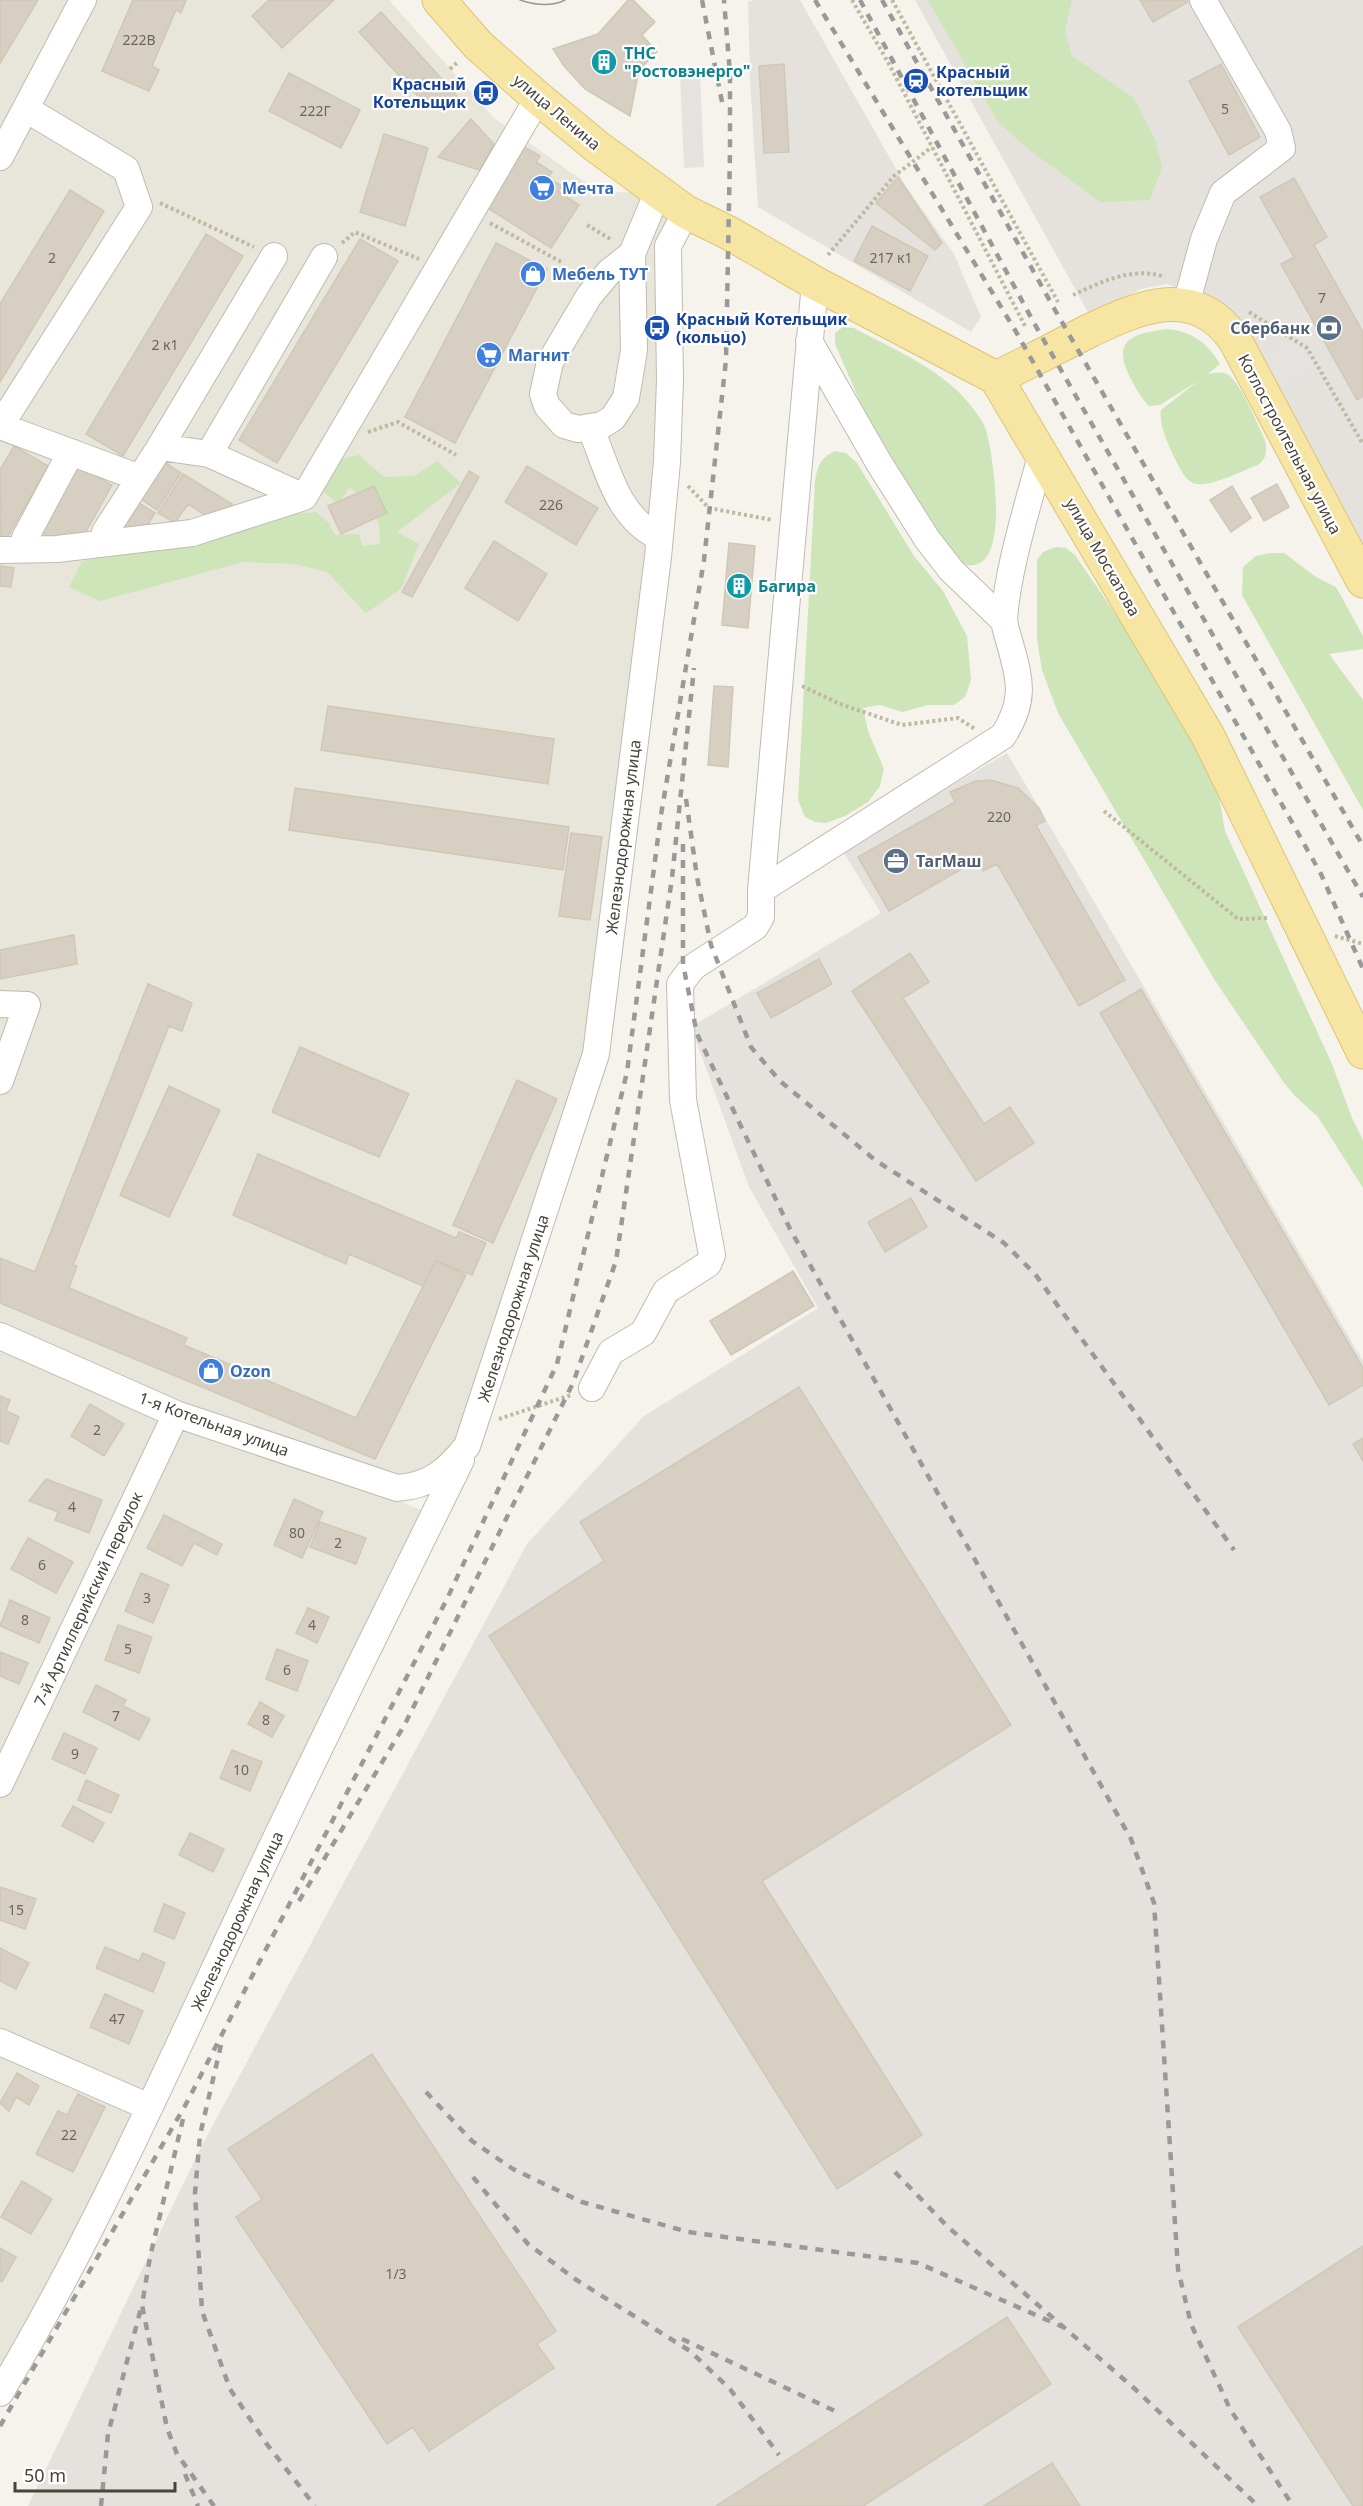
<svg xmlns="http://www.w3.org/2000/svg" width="1363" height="2506" viewBox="0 0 1363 2506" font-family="'Noto Sans',sans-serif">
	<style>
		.residential { fill: #e8e5da }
		.industrial { fill: #e5e2dd }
		.green { fill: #cde5b8 }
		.parking { fill: #e4e3e0 }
		.building { fill: #d6cfc2; stroke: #d0c8b6; stroke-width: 1.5 }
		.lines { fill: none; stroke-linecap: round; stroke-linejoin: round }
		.minor-casing { stroke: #c0bbaf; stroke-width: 28 }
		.major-casing { stroke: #dcc573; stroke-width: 35 }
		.path { stroke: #c0b8a1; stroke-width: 4; stroke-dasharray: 3 3; stroke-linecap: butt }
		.minor { stroke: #fff; stroke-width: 26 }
		.major { stroke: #f7e6a3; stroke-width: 33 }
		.tram { stroke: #999; stroke-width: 1.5 }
		.rail { stroke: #999; stroke-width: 4.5; stroke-dasharray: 8 8; stroke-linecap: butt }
		.labels { text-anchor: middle; stroke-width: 4.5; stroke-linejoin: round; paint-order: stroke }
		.number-label { font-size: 14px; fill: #6c675c }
		.culture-label { font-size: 16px; font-weight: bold; fill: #0d838f; stroke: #fff; text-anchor: start }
		.transit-label { font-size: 16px; font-weight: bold; fill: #164399; stroke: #fff; text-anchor: start }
		.street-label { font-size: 16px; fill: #49443a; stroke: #fff }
		.shop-label { font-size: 16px; font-weight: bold; fill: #366cbe; stroke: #fff; text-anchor: start }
		.service-label { font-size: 16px; font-weight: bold; fill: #4e5e75; stroke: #fff; text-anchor: end }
	</style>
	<rect width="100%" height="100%" fill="#f5f3ec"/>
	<path class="residential" d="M0 0H389L494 118 600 193 658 191 686 212 668 246 670 380 596 1054 467 1446 416 1487 187 1418 432 1514 0 2393Z"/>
	<path class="industrial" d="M754 0H800L907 188 954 254 981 317 971 332 758 207 750 78 748 2Z
		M915 0H1363V551L1233 313 1167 284 1141 289 1090 316Z
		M1007 753 1363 1361V2506H28L202 2145 527 1544 644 1416 818 1308 749 1187 691 1027 881 913 842 850Z"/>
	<path class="green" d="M928 0H1072L1065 31 1072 56 1134 98 1155 139 1162 167 1150 200 1100 202 1028 149 998 122Z
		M843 327 854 328C893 349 944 370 972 407 977 414 984 422 986 430 993 454 1015 588 958 562L867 418 835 344V333Z
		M1168 329C1192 332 1208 343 1220 364L1208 374C1215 373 1220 371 1227 374 1241 382 1257 424 1265 440 1267 451 1267 458 1258 465 1243 470 1205 491 1191 482 1183 477 1178 464 1173 455 1167 441 1159 426 1161 410L1198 381 1160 405 1149 406C1141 398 1136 389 1131 379 1110 340 1133 333 1168 329Z
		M835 451 846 453 857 463 914 556 943 591 967 636 971 680 965 697 954 705H928L902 712 880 705 863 708 868 731 884 769 880 786 868 802 845 816 826 823 815 822 805 817 798 800 815 481C818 466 820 458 835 451Z
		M359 455 384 477 415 476 437 461 461 483 397 532 419 544 401 589 366 613 327 572 294 564 243 562 100 601 69 587 82 561 235 532 296 514 316 512 329 523 335 535 359 534 362 546 380 544C381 513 371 507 350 487L338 504 319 488 341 459Z
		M1056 547 1066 548 1075 555 1157 675 1218 791 1225 831 1332 1064 1352 1118 1363 1140V1188L1318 1117 1294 1095 1282 1080 1214 979 1058 713 1042 670 1037 640V560L1043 552Z
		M1271 553H1284L1316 577 1336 587 1363 636V649L1329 654 1363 700V810L1242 595 1243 567 1256 556Z"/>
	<path class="parking" d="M700 74 704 167 684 168 680 75Z
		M1305 332 1321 362 1277 386 1261 356Z"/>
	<path class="building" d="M0 0H38L0 63Z
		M133 0H186L181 13 176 10 152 66 159 70 149 91 102 71Z
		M269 0H334L282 48 252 16Z
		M628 0H633L655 22 642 35 657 52 639 70 630 116 585 89 564 66 553 49 598 34Z
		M1140 0H1187L1188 2 1153 22Z
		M381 12 460 99 427 106 359 32Z
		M784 64 789 152 764 153 759 66Z
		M1221 64 1260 137 1229 155 1189 81Z
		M289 73 360 110 341 148 269 111Z
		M471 119 494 144 480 170 438 157Z
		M384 134 428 148 405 226 360 212Z
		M524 147 540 156 536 162 552 172 548 178 562 186 558 191 579 205 551 248 486 207Z
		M898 177 942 243 935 250 876 203Z
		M1294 178 1327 237 1314 245 1363 332V396L1357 400 1281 264 1294 257 1260 197Z
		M70 190 104 211 0 382V304Z
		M872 226 928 256 910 291 854 261Z
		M206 234 243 256 123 456 86 434Z
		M360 239 398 261 277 463 239 440Z
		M496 243 547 269 455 443 405 417Z
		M14 446 48 466 1 549 0 470Z
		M164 462 181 473 157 510 141 499Z
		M78 466 112 485 82 539 67 531 60 543 41 532Z
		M527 466 598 508 576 545 505 502Z
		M469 471 479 477 412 597 402 592Z
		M183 474 232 504 219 524 188 504 175 523 158 513Z
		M1277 484 1289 507 1264 521 1251 498Z
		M374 486 387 513 341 534 328 506Z
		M1232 486 1251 518 1231 532 1210 500Z
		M139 503 155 513 141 536 124 526Z
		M494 541 547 574 518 621 465 588Z
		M729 543 755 546 748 628 722 625Z
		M0 566 14 568 11 587 0 586Z
		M714 686 733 687 728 767 708 765Z
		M328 706 554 739 548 784 321 750Z
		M991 780 1018 788 1039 808 1045 821 1036 825 1125 980 1079 1006 997 864 983 871 977 860 889 911 858 857 955 802 950 792 976 781Z
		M295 788 569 827 563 870 289 830Z
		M571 833 602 837 590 920 559 916Z
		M74 935 77 964 0 979V950Z
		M910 953 929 982 903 998 984 1124 1010 1107 1034 1143 976 1181 852 991Z
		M819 959 832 984 771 1018 757 993Z
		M148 984 192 1003 182 1031 169 1026 73 1265 77 1266 69 1288 187 1338 184 1345 356 1418 436 1261 466 1275 375 1459 0 1303V1258L35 1272Z
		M1141 989 1363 1368V1385L1329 1405 1100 1013Z
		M300 1047 409 1094 379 1157 272 1112Z
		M517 1080 557 1099 493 1243 453 1225Z
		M169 1086 220 1110 169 1217 120 1195Z
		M258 1154 456 1238 459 1232 486 1243 472 1275 436 1261 423 1286 349 1254 346 1264 233 1215Z
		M911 1198 927 1227 885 1252 868 1222Z
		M793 1271 814 1306 731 1355 710 1321Z
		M799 1387 1011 1725 762 1881 922 2135 837 2189 489 1636 604 1561 580 1522Z
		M0 1396 10 1400 6 1411 19 1417 8 1444 0 1441Z
		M90 1404 124 1424 104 1456 71 1436Z
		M1363 1438V1461L1353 1444Z
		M46 1479 102 1500 89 1533 55 1520 58 1512 29 1501Z
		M294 1499 323 1512 302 1558 274 1545Z
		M164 1515 222 1544 217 1555 194 1543 182 1566 147 1548Z
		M320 1522 366 1538 356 1564 310 1547Z
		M28 1538 73 1562 56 1593 11 1569Z
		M141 1573 169 1585 153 1623 125 1611Z
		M10 1600 50 1618 39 1643 0 1626Z
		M308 1608 329 1617 317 1643 296 1633Z
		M118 1625 152 1637 139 1673 105 1660Z
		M277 1649 308 1661 297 1691 266 1679Z
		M0 1652 28 1663 19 1684 0 1676Z
		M96 1685 126 1700 123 1706 150 1719 139 1740 83 1712Z
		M260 1702 284 1716 272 1737 248 1724Z
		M64 1733 97 1748 85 1774 52 1759Z
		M232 1750 262 1762 250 1791 220 1778Z
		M86 1780 119 1795 111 1813 78 1800Z
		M73 1806 104 1823 93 1842 62 1826Z
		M190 1833 224 1849 213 1872 179 1855Z
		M0 1887 36 1899 25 1929 0 1920Z
		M164 1904 185 1913 174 1939 154 1931Z
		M105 1947 139 1961 143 1953 165 1963 153 1992 96 1968Z
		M0 1948 29 1963 16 1989 0 1981Z
		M105 1994 143 2011 129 2044 90 2027Z
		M372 2054 556 2331 537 2344 554 2368 429 2451 413 2427 387 2444 236 2217 262 2199 228 2149Z
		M17 2073 39 2086 29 2105 16 2097 9 2111 0 2103Z
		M78 2094 105 2107 73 2172 36 2154 58 2111 67 2115Z
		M22 2181 52 2199 31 2234 1 2217Z
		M1363 2246V2506H1353L1238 2327Z
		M0 2248 16 2257 2 2282 0 2281Z
		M1007 2317 1051 2384 863 2506H716Z
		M1052 2463 1080 2506H984Z"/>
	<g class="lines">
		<g class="minor-casing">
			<path id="minor" d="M0 157 83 0
				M632 254 609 272 589 296 550 362 543 394 547 406 564 425 578 429 602 425 613 418 626 398 634 350 632 254 658 191
				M1186 305 1204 239 1223 193 1282 148 1278 131 1203 0
				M809 341 879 463 927 539 951 570 1004 621
				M0 426 139 207 126 169 26 109
				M0 426 140 478
				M591 429C608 470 617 517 659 537
				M209 454 160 447 274 256
				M304 497 209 454 324 257
				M105 532 160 447
				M25 538 71 452
				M0 550 57 549 192 533 304 497 538 98
				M761 890 815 283
				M0 1004 27 1005 0 1081
				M0 1336 176 1414 397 1488C430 1486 447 1471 467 1446L596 1054 658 557 667 462 670 380 668 246 686 212
				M592 1388 611 1352 643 1333 666 1291 708 1264 712 1255 683 1100 680 984 693 967 755 927 761 917V890L1003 736C1025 702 1021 682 1010 644 1008 636 1004 626 1004 618 1009 562 1028 506 1042 452
				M0 1784 176 1414
				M0 2042 149 2107
				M0 2393C92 2239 165 2074 241 1912 312 1760 387 1611 461 1460"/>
		</g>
		<g class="major-casing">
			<path id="major" d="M439 0 478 45 538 98 596 146 686 212 729 233 815 283 996 378 1208 736 1363 1052
				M996 378C1028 363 1059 346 1091 330 1142 306 1195 283 1235 340L1363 581"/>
		</g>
		<path class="path" d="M852 0 889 64 1025 326
			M892 0 1058 302
			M450 69 459 61
			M160 203 254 247
			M490 223 563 263
			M587 225 612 240
			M342 243 355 232 419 259
			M828 255 894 176 932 147
			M1073 295C1101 282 1133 266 1165 277
			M1249 312 1307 348 1363 444
			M368 432 398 422 456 455
			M688 486 709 508 772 520
			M802 686 840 704 902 725 958 718 975 729
			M1104 811 1238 919 1269 918
			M1335 936 1363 944
			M499 1419 571 1395"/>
		<use href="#minor" class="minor"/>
		<use href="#major" class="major"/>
		<path class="tram" d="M520 0C535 5 551 7 565 0"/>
		<path class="rail" d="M702 0 723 107
			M815 0 1015 330 1321 874 1363 969
			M860 0 1034 323 1363 897
			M882 0 1055 310 1363 846
			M686 799 697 877 711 945 751 1047 780 1081 875 1160 1004 1243 1035 1274 1234 1550
			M683 844V964L697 1034 790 1229 1131 1839 1154 1903 1178 2269 1191 2324 1230 2409 1293 2506
			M299 1901 405 1724 573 1383 616 1261 672 878 694 668
			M221 2045 200 2135 195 2193 202 2311 230 2389 266 2443 315 2506
			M426 2092 472 2141 513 2169 582 2202 688 2232 918 2263 1063 2327
			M183 2119 150 2257 142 2305 167 2428 177 2454 214 2506
			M895 2172 948 2227 1135 2389 1258 2506
			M473 2177 528 2244 575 2279 690 2351 730 2389 779 2455
			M682 2339 837 2412
			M0 2426 186 2104 446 1601 557 1364 627 1072 661 815 704 560 726 360 730 152V74L724 0
			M185 2474 198 2506
			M101 2506 108 2434 141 2308"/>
	</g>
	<defs>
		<g id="building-disc" transform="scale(1.35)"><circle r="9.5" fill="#0f9aa8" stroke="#fff"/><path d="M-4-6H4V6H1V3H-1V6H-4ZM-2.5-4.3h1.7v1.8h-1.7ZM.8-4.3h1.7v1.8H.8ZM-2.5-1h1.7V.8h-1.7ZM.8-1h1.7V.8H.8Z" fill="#fff"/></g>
		<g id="station-disc" transform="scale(1.35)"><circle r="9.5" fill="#1a4fb4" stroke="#fff"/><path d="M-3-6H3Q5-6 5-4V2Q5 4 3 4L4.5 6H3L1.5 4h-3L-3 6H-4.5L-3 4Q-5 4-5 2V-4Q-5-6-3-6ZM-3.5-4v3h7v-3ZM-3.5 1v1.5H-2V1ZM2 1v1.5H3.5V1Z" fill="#fff"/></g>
		<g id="bus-disc" transform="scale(1.35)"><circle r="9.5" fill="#1a4fb4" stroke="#fff"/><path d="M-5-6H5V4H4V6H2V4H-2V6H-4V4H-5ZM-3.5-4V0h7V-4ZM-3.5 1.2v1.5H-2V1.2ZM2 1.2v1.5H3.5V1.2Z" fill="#fff"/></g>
		<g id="supermarket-disc" transform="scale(1.35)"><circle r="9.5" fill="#3f7fe0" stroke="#fff"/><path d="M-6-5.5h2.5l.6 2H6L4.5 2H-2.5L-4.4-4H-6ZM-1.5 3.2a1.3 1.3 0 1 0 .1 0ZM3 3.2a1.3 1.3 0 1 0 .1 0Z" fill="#fff"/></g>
		<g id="shop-disc" transform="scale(1.35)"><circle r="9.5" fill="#3f7fe0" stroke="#fff"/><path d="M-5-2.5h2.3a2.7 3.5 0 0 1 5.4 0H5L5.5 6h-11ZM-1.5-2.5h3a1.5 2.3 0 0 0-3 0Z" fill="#fff"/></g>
		<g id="bank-disc" transform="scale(1.35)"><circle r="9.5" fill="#5c6f8a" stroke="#fff"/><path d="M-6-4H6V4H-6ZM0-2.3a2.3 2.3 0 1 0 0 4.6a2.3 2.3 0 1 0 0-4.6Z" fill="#fff"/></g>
		<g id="office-disc" transform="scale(1.35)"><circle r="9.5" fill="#5c6f8a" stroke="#fff"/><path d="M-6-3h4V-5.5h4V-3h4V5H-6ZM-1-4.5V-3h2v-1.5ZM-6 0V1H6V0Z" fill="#fff"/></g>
	</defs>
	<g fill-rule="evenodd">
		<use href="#building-disc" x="604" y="62"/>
		<use href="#station-disc" x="916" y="81"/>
		<use href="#bus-disc" x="486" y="93"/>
		<use href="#supermarket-disc" x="542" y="188"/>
		<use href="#shop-disc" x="533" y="274"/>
		<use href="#bus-disc" x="657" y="328"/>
		<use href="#bank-disc" x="1329" y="328"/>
		<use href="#supermarket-disc" x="489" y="355"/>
		<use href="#building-disc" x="739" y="586"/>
		<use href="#office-disc" x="896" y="861"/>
		<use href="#shop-disc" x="211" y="1371"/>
	</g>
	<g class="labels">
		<g class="number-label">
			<text x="139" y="45">222В</text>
			<text x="1225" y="114">5</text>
			<text x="315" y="116">222Г</text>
			<text x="52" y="263">2</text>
			<text x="891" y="263">217 к1</text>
			<text x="1322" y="303">7</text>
			<text x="165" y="350">2 к1</text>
			<text x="551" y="510">226</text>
			<text x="999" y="822">220</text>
			<text x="97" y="1435">2</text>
			<text x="72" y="1512">4</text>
			<text x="297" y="1538">80</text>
			<text x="338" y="1548">2</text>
			<text x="42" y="1570">6</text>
			<text x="147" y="1603">3</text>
			<text x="25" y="1625">8</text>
			<text x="312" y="1630">4</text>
			<text x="128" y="1654">5</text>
			<text x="287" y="1675">6</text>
			<text x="116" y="1721">7</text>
			<text x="266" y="1725">8</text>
			<text x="75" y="1759">9</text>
			<text x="241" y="1775">10</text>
			<text x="16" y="1915">15</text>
			<text x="117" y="2024">47</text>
			<text x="69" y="2140">22</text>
			<text x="396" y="2279">1/3</text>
		</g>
		<g class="culture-label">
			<text x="624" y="59">ТНС<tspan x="624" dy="18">"Ростовэнерго"</tspan></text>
			<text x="758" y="592">Багира</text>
		</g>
		<g class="transit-label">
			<text x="936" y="78">Красный<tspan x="936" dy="18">котельщик</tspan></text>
			<text x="466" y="90" text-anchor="end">Красный<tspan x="466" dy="18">Котельщик</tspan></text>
			<text x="676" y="325">Красный Котельщик<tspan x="676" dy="18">(кольцо)</tspan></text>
		</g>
		<g class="street-label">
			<text transform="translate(557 112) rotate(40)" y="6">улица Ленина</text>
			<text transform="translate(1290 444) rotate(62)" y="6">Котлостроительная улица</text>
			<text transform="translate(1103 557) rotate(60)" y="6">улица Москатова</text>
			<text transform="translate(623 837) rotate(-83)" y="6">Железнодорожная улица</text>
			<text transform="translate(513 1308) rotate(-72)" y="6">Железнодорожная улица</text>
			<text transform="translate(214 1424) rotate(20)" y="6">1-я Котельная улица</text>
			<text transform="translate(88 1599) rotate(-65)" y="6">7-й Артиллерийский переулок</text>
			<text transform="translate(237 1921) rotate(-65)" y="6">Железнодорожная улица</text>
		</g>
		<g class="shop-label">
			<text x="562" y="194">Мечта</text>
			<text x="552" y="280">Мебель ТУТ</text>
			<text x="508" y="361">Магнит</text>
			<text x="230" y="1377">Ozon</text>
		</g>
		<g class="service-label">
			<text x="1310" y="334">Сбербанк</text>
			<text x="916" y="867" text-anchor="start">ТагМаш</text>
		</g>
	</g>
	<path d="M15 2482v9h160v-9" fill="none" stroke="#49443a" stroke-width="3"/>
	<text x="24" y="2482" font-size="18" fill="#49443a" stroke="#ffffff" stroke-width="4.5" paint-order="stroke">50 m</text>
</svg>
